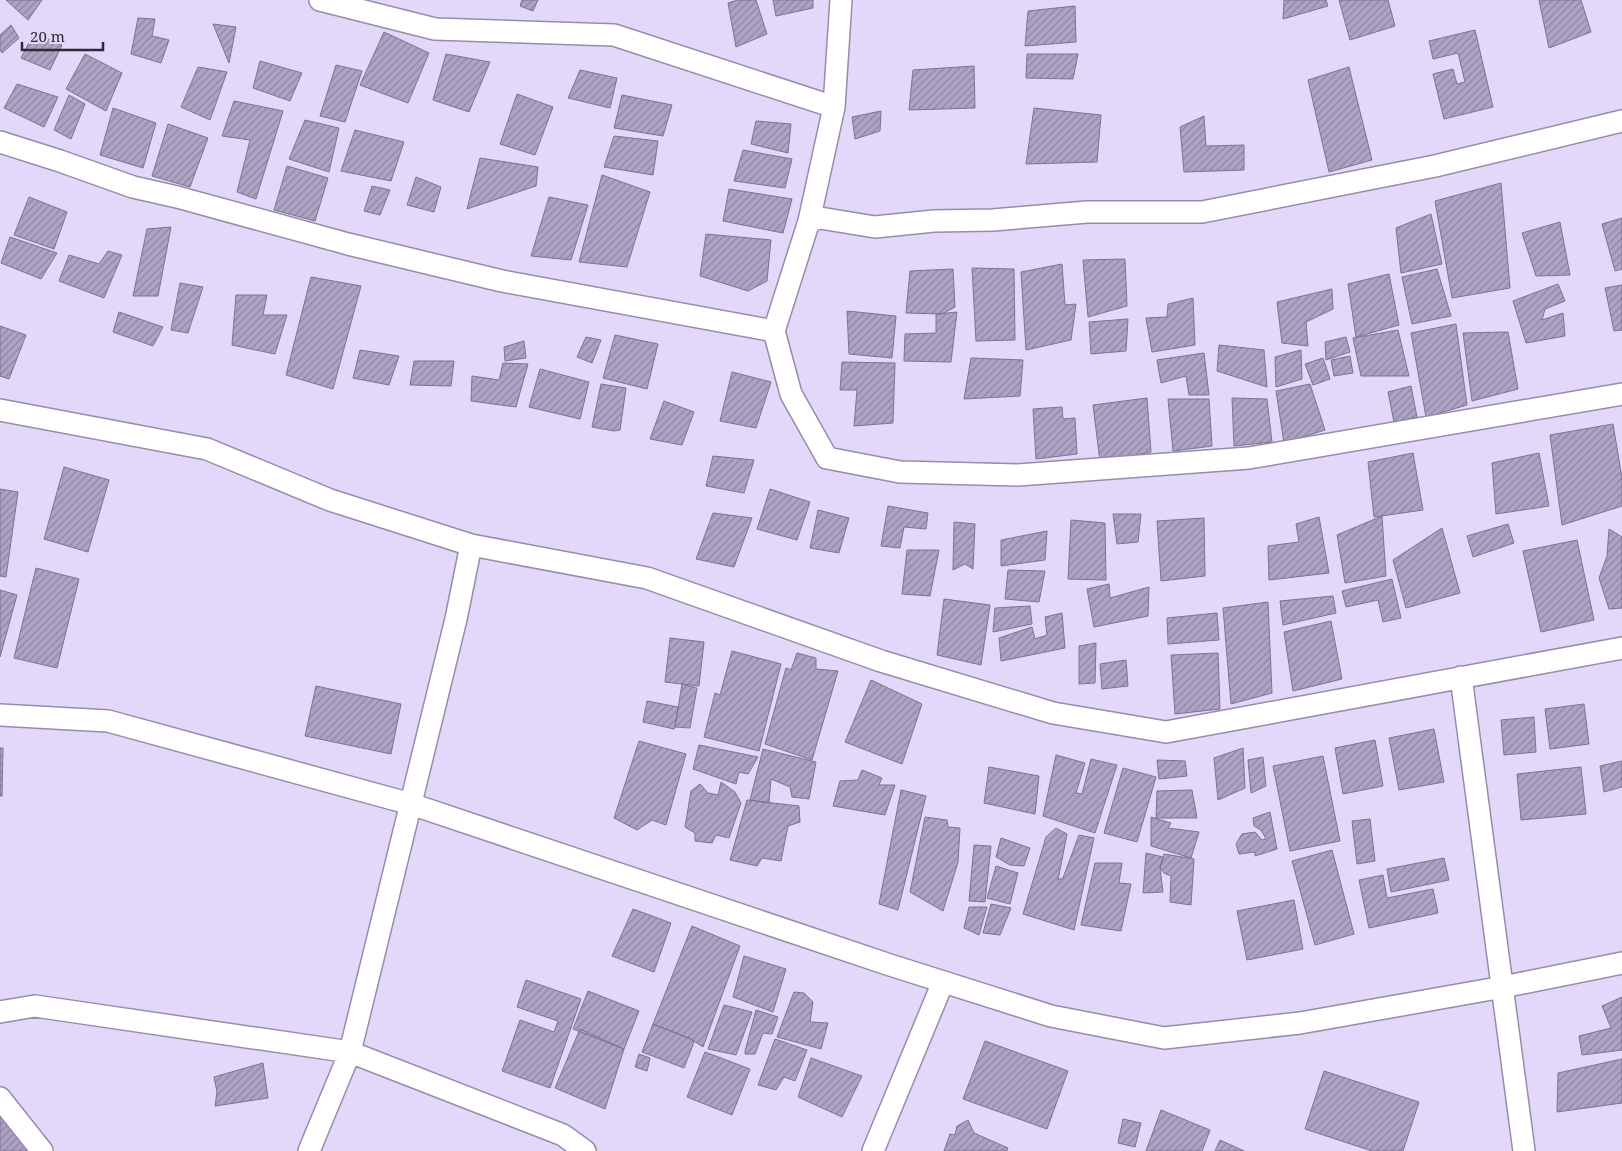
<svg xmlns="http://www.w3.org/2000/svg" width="1622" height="1151" viewBox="0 0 1622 1151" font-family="'Noto Serif',serif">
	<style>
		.building { fill: url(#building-hatch); stroke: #7c7291 }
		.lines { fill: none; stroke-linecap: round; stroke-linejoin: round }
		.street-casing { stroke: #978cac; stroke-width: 24 }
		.street { stroke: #fff; stroke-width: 21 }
	</style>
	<defs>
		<pattern id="building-hatch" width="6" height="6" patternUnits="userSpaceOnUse" patternTransform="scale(1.25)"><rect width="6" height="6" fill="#aea3c4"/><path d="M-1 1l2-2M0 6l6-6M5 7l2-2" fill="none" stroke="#8e85a0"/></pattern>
	</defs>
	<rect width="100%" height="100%" fill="#e3d7fa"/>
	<path class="building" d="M6 0H42L28 20Z
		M522 0H538L533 11 520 6Z
		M738 0H756L767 34 736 47 728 3Z
		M773 0H813V8L776 16Z
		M1284 0H1326L1328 6 1283 19Z
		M1339 0H1388L1395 26 1350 40Z
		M1539 0H1581L1591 32 1549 48Z
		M1075 6 1076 42 1025 46 1028 11Z
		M138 18 155 19 152 36 169 40 161 63 131 54Z
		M213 24 236 27 229 63Z
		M11 25 19 38 2 53 0 50V35Z
		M1475 30 1493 107 1444 119 1433 74 1453 69 1457 84 1465 82 1458 53 1433 59 1429 41Z
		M384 32 429 53 408 103 360 85Z
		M34 33 62 45 50 70 21 58Z
		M85 54 122 73 106 111 66 89Z
		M446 54 490 62 469 112 433 100Z
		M1027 54H1078L1073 79 1026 78Z
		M260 61 302 73 290 101 253 88Z
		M336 65 362 71 345 122 320 116Z
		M974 66 975 108 909 110 913 70Z
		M198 67 227 72 210 120 181 107Z
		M1349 67 1372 160 1329 172 1308 80Z
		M580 70 617 78 610 108 568 98Z
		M17 84 58 97 44 127 4 108Z
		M517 94 553 107 535 155 500 144Z
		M69 95 85 104 71 139 54 130Z
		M622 95 672 105 663 136 614 128Z
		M234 101 283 111 256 199 237 192 250 140 222 136Z
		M113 108 156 123 143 168 100 155Z
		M1034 108 1101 115 1097 162 1026 164Z
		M881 111 880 131 855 139 852 117Z
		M1204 116 1206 146 1244 145V170L1184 172 1180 127Z
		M305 120 339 128 329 172 289 159Z
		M756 121 791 124 788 153 751 144Z
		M168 124 208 138 190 187 152 176Z
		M355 130 404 142 391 181 341 171Z
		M614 136 658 141 653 175 604 167Z
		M743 150 792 159 785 188 734 181Z
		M480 158 538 167 536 186 467 209Z
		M287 166 328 178 315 221 274 210Z
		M602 175 650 192 627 267 579 262Z
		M416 177 441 187 434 212 407 205Z
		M1501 183 1510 288 1452 298 1435 201Z
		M372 186 390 190 380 215 364 211Z
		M729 189 792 199 783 233 723 221Z
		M29 197 67 212 54 249 14 235Z
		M549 197 588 205 571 260 531 256Z
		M1431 214 1442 264 1401 273 1396 228Z
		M1622 218V269L1615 271 1602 224Z
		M1560 222 1570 275 1536 276 1522 233Z
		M171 227 158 296H133L147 229Z
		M706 234 771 240 767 281 748 291 700 276Z
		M10 237 57 253 41 279 1 263Z
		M108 251 122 255 104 298 59 281 69 255 99 264Z
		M1125 259 1127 306 1088 317 1083 260Z
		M1062 264 1065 305 1076 304 1071 340 1026 350 1021 272Z
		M972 268 1014 269 1015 340 976 341Z
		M953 269 955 307 942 314 906 313 910 271Z
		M1437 269 1451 316 1412 324 1402 277Z
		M1389 274 1399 325 1356 337 1348 284Z
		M311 277 361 286 333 389 286 375Z
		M180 283 203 287 188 333 171 330Z
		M1558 284 1565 301 1545 309 1542 320 1563 313 1565 336 1526 343 1513 301Z
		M1622 285V330L1614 331 1605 288Z
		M1332 289 1333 309 1306 322 1308 346 1282 343 1277 302Z
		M236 295H267L263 315H287L275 354 232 345Z
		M1193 298 1195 345 1152 352 1146 318 1167 317 1168 304Z
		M847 311 896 316 892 358 849 354Z
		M119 312 163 327 153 346 113 332Z
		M957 312 951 362 904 361 905 334 936 333V314Z
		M1128 319 1126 351 1091 354 1089 322Z
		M1456 324 1467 405 1426 417 1411 333Z
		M0 326 26 335 9 379 0 376Z
		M1398 330 1409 376H1361L1353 338Z
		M1508 332 1518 389 1472 401 1463 333Z
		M615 335 658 344 647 389 603 378Z
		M586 337 601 340 592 363 577 357Z
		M1346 337 1350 352 1326 360 1325 342Z
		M524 341 526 358 505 361 504 347Z
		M1219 345 1264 350 1267 387 1217 371Z
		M360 350 399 356 389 385 353 378Z
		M1301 350 1302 379 1276 387 1275 357Z
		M1204 353 1209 395H1189L1186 376 1161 383 1157 360Z
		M1350 356 1353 373 1334 376 1331 360Z
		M971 358 1023 360 1020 396 964 399Z
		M1323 358 1330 379 1313 385 1305 364Z
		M414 361H454L451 386 410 385Z
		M842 362 895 363 893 423 854 426 857 390H840Z
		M503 363 528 364 516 407 471 401 472 376 499 380Z
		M540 369 589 382 580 419 529 407Z
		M732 372 771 382 756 428 720 421Z
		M601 384 626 388 620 430 614 431 592 427Z
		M1310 384 1325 430 1284 443 1276 391Z
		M1411 386 1417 417 1394 422 1388 392Z
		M1147 398 1151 452 1100 462 1093 405Z
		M1232 398 1267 399 1272 442 1234 446Z
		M1168 399H1209L1212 446 1173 451Z
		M664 401 694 412 682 445 650 439Z
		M1062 407 1063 419 1075 418 1077 454 1036 459 1033 409Z
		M1613 424 1622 478V506L1562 525 1550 435Z
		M1413 453 1423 510 1374 517 1368 462Z
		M1539 453 1549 506 1496 514 1492 463Z
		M713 456 754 460 744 493 706 486Z
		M64 467 109 480 88 552 44 539Z
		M0 489 18 492 6 577 0 576Z
		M770 489 810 502 797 540 757 529Z
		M888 506 928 513 926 529 904 527 900 548 881 546Z
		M818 510 849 518 839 553 810 548Z
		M713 513 752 518 734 567 696 559Z
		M1113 514H1141L1138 542 1117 544Z
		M1382 516 1386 576 1345 583 1337 535Z
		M1319 517 1329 573 1269 580 1268 546 1299 542 1296 524Z
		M1204 518 1205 576 1161 581 1157 521Z
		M1071 520 1105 523 1106 580 1068 579Z
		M954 522 975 524 973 569 965 564 953 570Z
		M1508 524 1514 543 1473 557 1467 536Z
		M1442 528 1460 593 1406 608 1393 560Z
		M1609 529 1622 537V608L1609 609 1599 578 1607 556Z
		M1047 531 1045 560 1001 566V540Z
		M1577 540 1594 620 1541 632 1523 551Z
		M907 550H939L930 596 902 594Z
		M36 568 79 579 57 668 14 658Z
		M1008 570 1045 571 1039 602 1005 599Z
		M1392 579 1401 618 1383 622 1378 600 1346 607 1342 591Z
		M1109 584 1110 598 1149 587 1148 616 1094 627 1087 589Z
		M0 590 17 595 0 657Z
		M1333 596 1336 613 1283 625 1280 601Z
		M944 599 990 605 981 665 937 655Z
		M1268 602 1272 693 1231 704 1223 608Z
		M1030 606 1032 624 993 632 995 608Z
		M1062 613 1065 648 1001 661 999 638 1032 627 1035 639 1047 635 1045 617Z
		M1217 613 1219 640 1168 644 1167 618Z
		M1331 621 1342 679 1293 691 1284 632Z
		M670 638 704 642 699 686 665 682Z
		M1096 643 1095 683 1079 684V646Z
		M732 651 781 664 759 751 704 737 715 693 720 695Z
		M797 653 816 658V669L838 671 812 760 765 744 786 668 791 670Z
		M1218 653 1220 709 1175 714 1171 655Z
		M1126 660 1128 686 1102 689 1100 664Z
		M871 680 922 704 902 764 845 742Z
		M682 684 697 688 690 728 675 727Z
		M316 686 401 704 391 754 305 736Z
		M647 701 678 707 675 727 674 729 643 722Z
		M1584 704 1589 744 1550 749 1545 709Z
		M1534 717 1536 752 1504 755 1501 720Z
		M1434 729 1444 782 1399 790 1389 738Z
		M1375 740 1383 786 1343 794 1335 748Z
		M639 741 686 754 666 825 652 820 637 830 614 818Z
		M699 745 758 757 748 774 739 772 736 784 693 769Z
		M0 748H3L2 796H0Z
		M1243 748 1245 788 1218 800 1214 758Z
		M763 749 816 762 809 799 792 797 790 787 771 779 769 803 750 800Z
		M1056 755 1085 763 1076 793 1082 794 1091 759 1117 765 1095 833 1043 816Z
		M1323 756 1340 841 1290 851 1273 766Z
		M1263 757 1266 786 1251 793 1248 760Z
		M1157 760 1185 761 1187 776 1159 779Z
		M1622 761V787L1604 792 1600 766Z
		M989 767 1039 776 1035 814 984 803Z
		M1581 767 1586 814 1521 820 1517 774Z
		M1123 768 1156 777 1137 842 1104 833Z
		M862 770 882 778 879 785H895L885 815 833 806 840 781 858 780Z
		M721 782 735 792 741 803 729 838 716 835 712 843 695 841V833L685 827 691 791 700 784 708 793 718 795Z
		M901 790 926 796 898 910 879 904Z
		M1192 790 1197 818H1156L1157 791Z
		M747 800 799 806 800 822 788 826 781 861 762 858 757 866 730 860Z
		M1270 812 1277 849 1255 856V852L1239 854 1236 844 1242 834 1255 832 1262 840 1266 839 1261 830 1254 826 1253 818Z
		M925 817 947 820 948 827 960 828 958 862 943 911 910 892Z
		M1151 817 1171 823 1168 828 1199 832 1191 858 1151 846Z
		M1370 819 1375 861 1357 864 1352 821Z
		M1056 828 1067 834 1058 880 1063 878 1079 835 1094 838 1074 930 1023 914 1046 837Z
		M1001 838 1030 848 1024 866 1010 865 996 857Z
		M974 845 991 846 985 902 969 901Z
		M1332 850 1354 934 1315 945 1292 861Z
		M1146 853 1163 857 1160 868 1163 892 1143 893Z
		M1164 854 1194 859 1191 905 1170 902 1171 876 1164 873 1160 868Z
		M1444 858 1449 880 1391 892 1387 869Z
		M1095 863H1122L1119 883 1131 884 1121 931 1081 925Z
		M996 866 1018 873 1010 904 987 898Z
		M1383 875 1387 898 1433 889 1438 913 1369 928 1359 880Z
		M1294 900 1303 949 1247 960 1237 911Z
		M991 904 1011 908 1000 935 983 933Z
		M969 907H987L979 935 964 928Z
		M633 909 671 923 654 972 612 956Z
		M692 926 740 946 703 1047 691 1039 653 1024Z
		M744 956 786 969 773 1012 733 997Z
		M526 980 581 999 550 1088 502 1071 520 1020 554 1032 558 1021 517 1007Z
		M588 991 639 1011 624 1049 573 1029Z
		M794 992 804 993 813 1002 810 1022 828 1023 821 1049 777 1037Z
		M1622 997V1050L1582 1055 1579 1036 1611 1028 1602 1006Z
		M724 1005 752 1012 736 1055 708 1049Z
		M756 1010 778 1017 772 1034 763 1033 755 1054H745V1051Z
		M653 1024 691 1039 694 1042 684 1068 642 1052Z
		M580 1029 624 1049 605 1109 555 1088Z
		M775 1039 807 1050 795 1081 784 1077 776 1090 758 1085Z
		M985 1041 1068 1071 1047 1129 963 1099Z
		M705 1052 750 1069 732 1115 687 1097Z
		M639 1054 650 1058 647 1071 635 1067Z
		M811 1058 862 1076 842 1117 798 1097Z
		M1622 1059V1103L1557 1112 1558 1073Z
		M263 1063 268 1098 215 1106 217 1092 214 1077Z
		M1324 1071 1419 1102 1403 1151H1372L1305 1129Z
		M1161 1110 1210 1130 1202 1151H1146Z
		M0 1113 30 1151H0Z
		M1123 1119 1141 1123 1135 1147 1118 1143Z
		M968 1120 974 1133 1008 1148 1007 1151H944L950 1134 955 1135 957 1126Z
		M1220 1140 1244 1151H1215Z"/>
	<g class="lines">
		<g class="street-casing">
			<path id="street" d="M320 0 435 29 614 35 834 107 809 221
				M834 107 841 0
				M0 142 60 161 133 187 177 197 348 244 502 281 774 331 809 221 820 218 875 227 934 221 993 220 1087 212H1202L1435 166 1622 121
				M774 331 791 394 827 458 900 472 1018 475 1249 458 1622 394
				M0 410 207 449 330 500 471 545 647 578 881 661 1053 713 1166 732 1622 648
				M1461 677 1524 1151
				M0 715 108 721 411 804 890 965 1051 1016 1164 1038 1300 1023 1503 987 1622 963
				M0 1012 35 1006 350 1052 563 1135 585 1151
				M0 1098 42 1151
				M309 1151 350 1052 456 619 471 545
				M873 1151 943 982"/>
		</g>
		<use href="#street" class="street"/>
	</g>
	<path d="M22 42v8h81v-8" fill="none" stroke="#2d2936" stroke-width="2.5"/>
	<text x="30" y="42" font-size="15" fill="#2d2936" stroke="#e3d7fa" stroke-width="4" paint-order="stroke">20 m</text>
</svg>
